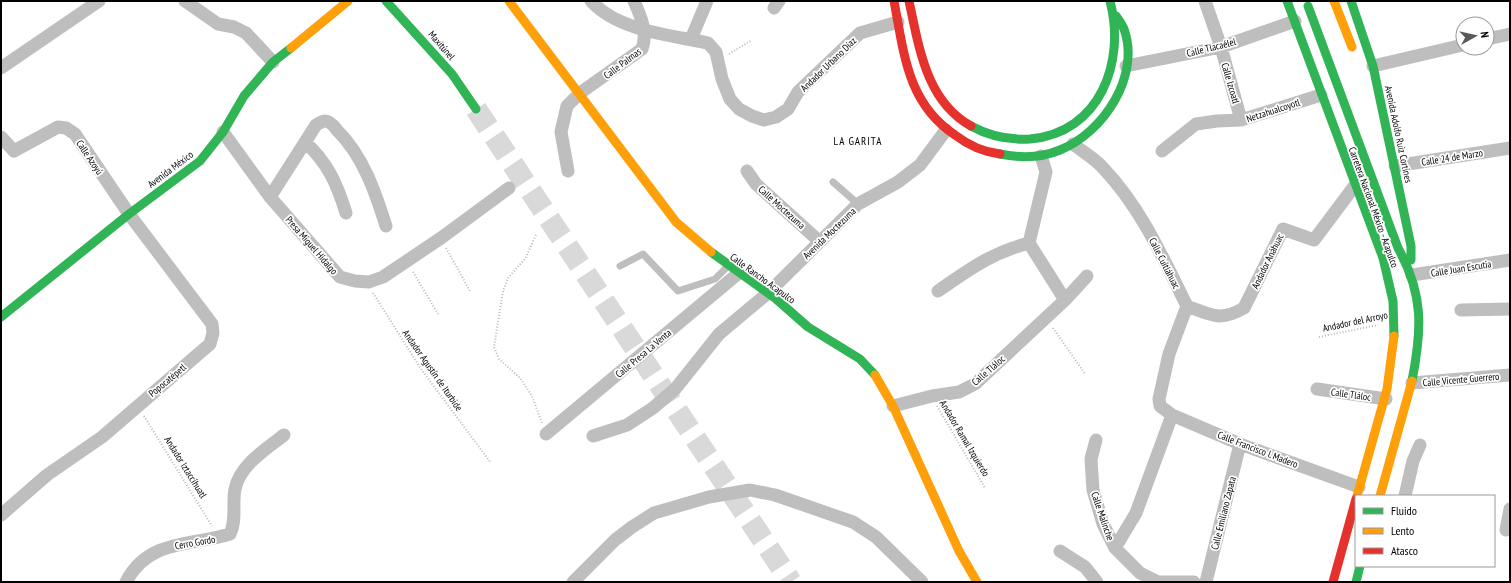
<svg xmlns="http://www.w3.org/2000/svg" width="1511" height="583" viewBox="0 0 1511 583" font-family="'PT Sans Narrow',sans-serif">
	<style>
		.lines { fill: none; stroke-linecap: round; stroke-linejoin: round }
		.highway-tunnel { stroke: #d9d9d9; stroke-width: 22; stroke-dasharray: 22 11; stroke-linecap: butt }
		.path { stroke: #b9b9b9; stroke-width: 2; stroke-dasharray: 1 2; stroke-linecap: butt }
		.lane { stroke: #bebebe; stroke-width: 7 }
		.street { stroke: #bebebe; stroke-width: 13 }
		.fast { stroke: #30b455; stroke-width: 9 }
		.slow { stroke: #ff9f0a; stroke-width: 9 }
		.jam { stroke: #e5322d; stroke-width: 9 }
		.labels { text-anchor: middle; stroke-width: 3.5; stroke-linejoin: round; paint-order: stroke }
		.street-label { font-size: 10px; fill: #000; stroke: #fff }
		.neighbourhood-label { font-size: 11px; letter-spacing: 1px; fill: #000; stroke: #fff }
	</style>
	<rect width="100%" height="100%" fill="#fff"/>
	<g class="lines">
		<path class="highway-tunnel" d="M476 109 791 582"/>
		<path class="path" d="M729 54 752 40
			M536 235 525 259 508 278 503 291 494 347 499 359 520 378 532 396 542 423
			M446 248 470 291
			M413 272 438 314
			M373 293 421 369 491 463
			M1053 328 1085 374
			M1319 337 1378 325
			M937 406 985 488
			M144 416 212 526"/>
		<path class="lane" d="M833 182 858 204
			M620 266 643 254 678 291 715 279 728 266"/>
		<path class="street" d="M185 1 218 24 234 27 246 33 273 62
			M591 1C618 31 670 35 708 43L716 52 722 79 730 99 739 109 752 116 764 120 776 117 788 109 798 92 860 33 898 22
			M1205 1 1221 47 1241 120
			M774 8 779 1
			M691 39 707 1
			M1487 39 1510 34
			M1126 66 1221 47 1295 21
			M1373 66 1463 45
			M1 68 99 1
			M223 132 270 197 340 277 355 281 369 282 383 277 441 238 509 188
			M1 137 14 151 58 127 66 128 75 134 129 214 212 324 213 333 210 344 102 437 47 475 1 515
			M305 142C328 163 337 184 346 213
			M1073 144C1083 152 1096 159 1104 169 1141 208 1163 258 1187 306L1169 354 1159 399 1160 406 1172 415 1240 444 1359 487
			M1162 151 1196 124 1217 121 1241 120 1321 95
			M1041 156 1046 172 1029 243 1065 300
			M1395 166 1510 148
			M568 171 561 132 567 106 580 93 642 49C648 32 641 17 634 1
			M747 171 756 184 819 241
			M270 197 316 125C318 124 322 121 325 121 330 121 334 126 337 130 363 156 375 191 386 226
			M1412 275 1510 260
			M938 291C970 269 991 253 1029 243
			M1187 306C1211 315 1220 322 1244 308L1283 229 1314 240 1356 184
			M1461 310 1510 309
			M1412 383 1510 375
			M1317 389 1386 399
			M893 406 932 396 959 392 975 384 1065 300 1087 276
			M546 434 740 272
			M593 436 627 425 653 408 676 388 719 334 768 293 858 204 898 182 920 165 946 130
			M1096 440 1091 459 1093 490 1103 524 1115 548 1140 573 1158 582H1194
			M1405 496 1413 461 1420 445
			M1506 530 1510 509
			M1115 548 1136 513 1172 415
			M1060 551 1085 567 1097 582
			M126 582C148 539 191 546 230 534 237 520 232 504 235 489 240 465 266 449 284 435
			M573 582 615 540 632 527 654 513 709 497 750 490 775 495 853 522 876 537 922 582
			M1206 582 1240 444"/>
		<path class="fast" d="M386 1 452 74 476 109
			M1287 1 1383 258 1393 301 1394 336
			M1351 1 1373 66 1411 246V260
			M1308 6 1398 248C1424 295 1422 329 1412 381
			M971 126C989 136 1010 140 1030 139 1100 133 1126 62 1110 1
			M1000 154C1020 158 1041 158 1060 150 1103 133 1141 76 1124 29 1122 24 1119 20 1116 16
			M711 252 775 298 808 327 860 359 875 375
			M1 317 129 214 200 161 223 132 244 96 273 62 291 48
			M1356 582 1360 566"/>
		<path class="slow" d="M509 1 676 222 711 252
			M1334 1 1352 47
			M291 48 348 1
			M875 375 893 406 959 551 977 582
			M1357 496 1387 389 1394 336
			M1380 496 1412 381"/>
		<path class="jam" d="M894 1C904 53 907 103 955 135 968 145 983 152 1000 154
			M909 1C919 47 926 101 971 126
			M1333 582 1356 499"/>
	</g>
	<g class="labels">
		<g class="street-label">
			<text transform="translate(442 45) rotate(49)" y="4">Maxitúnel</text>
			<text transform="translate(1211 47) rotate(-14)" y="4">Calle Tlacaélel</text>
			<text transform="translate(622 63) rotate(-37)" y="4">Calle Palmas</text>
			<text transform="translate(828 64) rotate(-44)" y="4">Andador Urbano Díaz</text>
			<text transform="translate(1231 83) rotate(74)" y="4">Calle Izcoatl</text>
			<text transform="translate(1273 110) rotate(-18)" y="4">Netzahualcoyotl</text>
			<text transform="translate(1399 134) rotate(78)" y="4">Avenida Adolfo Ruiz Cortines</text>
			<text transform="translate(90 157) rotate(56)" y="4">Calle Azoyú</text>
			<text transform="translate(1452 157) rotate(-9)" y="4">Calle 24 de Marzo</text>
			<text transform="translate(170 169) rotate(-37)" y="4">Avenida México</text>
			<text transform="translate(782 207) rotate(42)" y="4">Calle Moctezuma</text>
			<text transform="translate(1374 207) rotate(70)" y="4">Carretera Nacional México - Acapulco</text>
			<text transform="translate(829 233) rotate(-44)" y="4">Avenida Moctezuma</text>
			<text transform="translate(312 245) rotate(49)" y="4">Presa Miguel Hidalgo</text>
			<text transform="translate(1267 261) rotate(-64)" y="4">Andador Anáhuac</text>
			<text transform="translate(1165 263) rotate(63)" y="4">Calle Cuitláhuac</text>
			<text transform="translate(1461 268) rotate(-9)" y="4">Calle Juan Escutia</text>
			<text transform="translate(763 278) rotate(36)" y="4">Calle Rancho Acapulco</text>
			<text transform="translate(1355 321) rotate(-12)" y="4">Andador del Arroyo</text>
			<text transform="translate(643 353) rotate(-40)" y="4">Calle Presa La Venta</text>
			<text transform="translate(433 370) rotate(55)" y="4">Andador Agustín de Iturbide</text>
			<text transform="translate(988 370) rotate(-41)" y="4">Calle Tláloc</text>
			<text transform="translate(1461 379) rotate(-5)" y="4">Calle Vicente Guerrero</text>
			<text transform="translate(167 380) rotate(-40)" y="4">Popocatépetl</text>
			<text transform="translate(1351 394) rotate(8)" y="4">Calle Tláloc</text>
			<text transform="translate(965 438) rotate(59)" y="4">Andador Ramal Izquierdo</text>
			<text transform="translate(1258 449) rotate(21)" y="4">Calle Francisco I. Madero</text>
			<text transform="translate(186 467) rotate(58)" y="4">Andador Iztaccíhuatl</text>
			<text transform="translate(1223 513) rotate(-76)" y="4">Calle Emiliano Zapata</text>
			<text transform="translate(1103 516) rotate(71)" y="4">Calle Malinche</text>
			<text transform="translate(195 542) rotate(-10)" y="4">Cerro Gordo</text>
		</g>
		<g class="neighbourhood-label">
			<text x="858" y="145">LA GARITA</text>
		</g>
	</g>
	<rect width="1511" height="583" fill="none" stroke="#000000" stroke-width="4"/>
	<rect x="1355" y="495" width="140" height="72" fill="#ffffff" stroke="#999999"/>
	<rect x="1363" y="508" width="20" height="6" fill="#30b455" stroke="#999999"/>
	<text x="1391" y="515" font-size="12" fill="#000000">Fluido</text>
	<rect x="1363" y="528" width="20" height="6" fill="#ff9f0a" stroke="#999999"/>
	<text x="1391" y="535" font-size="12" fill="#000000">Lento</text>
	<rect x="1363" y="548" width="20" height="6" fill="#e5322d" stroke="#999999"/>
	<text x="1391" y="555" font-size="12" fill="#000000">Atasco</text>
	<g transform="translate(1475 36) rotate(82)"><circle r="19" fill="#ffffff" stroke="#999999"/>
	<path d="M0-3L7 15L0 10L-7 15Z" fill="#595959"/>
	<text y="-6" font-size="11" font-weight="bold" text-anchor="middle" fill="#000000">N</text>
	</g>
</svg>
